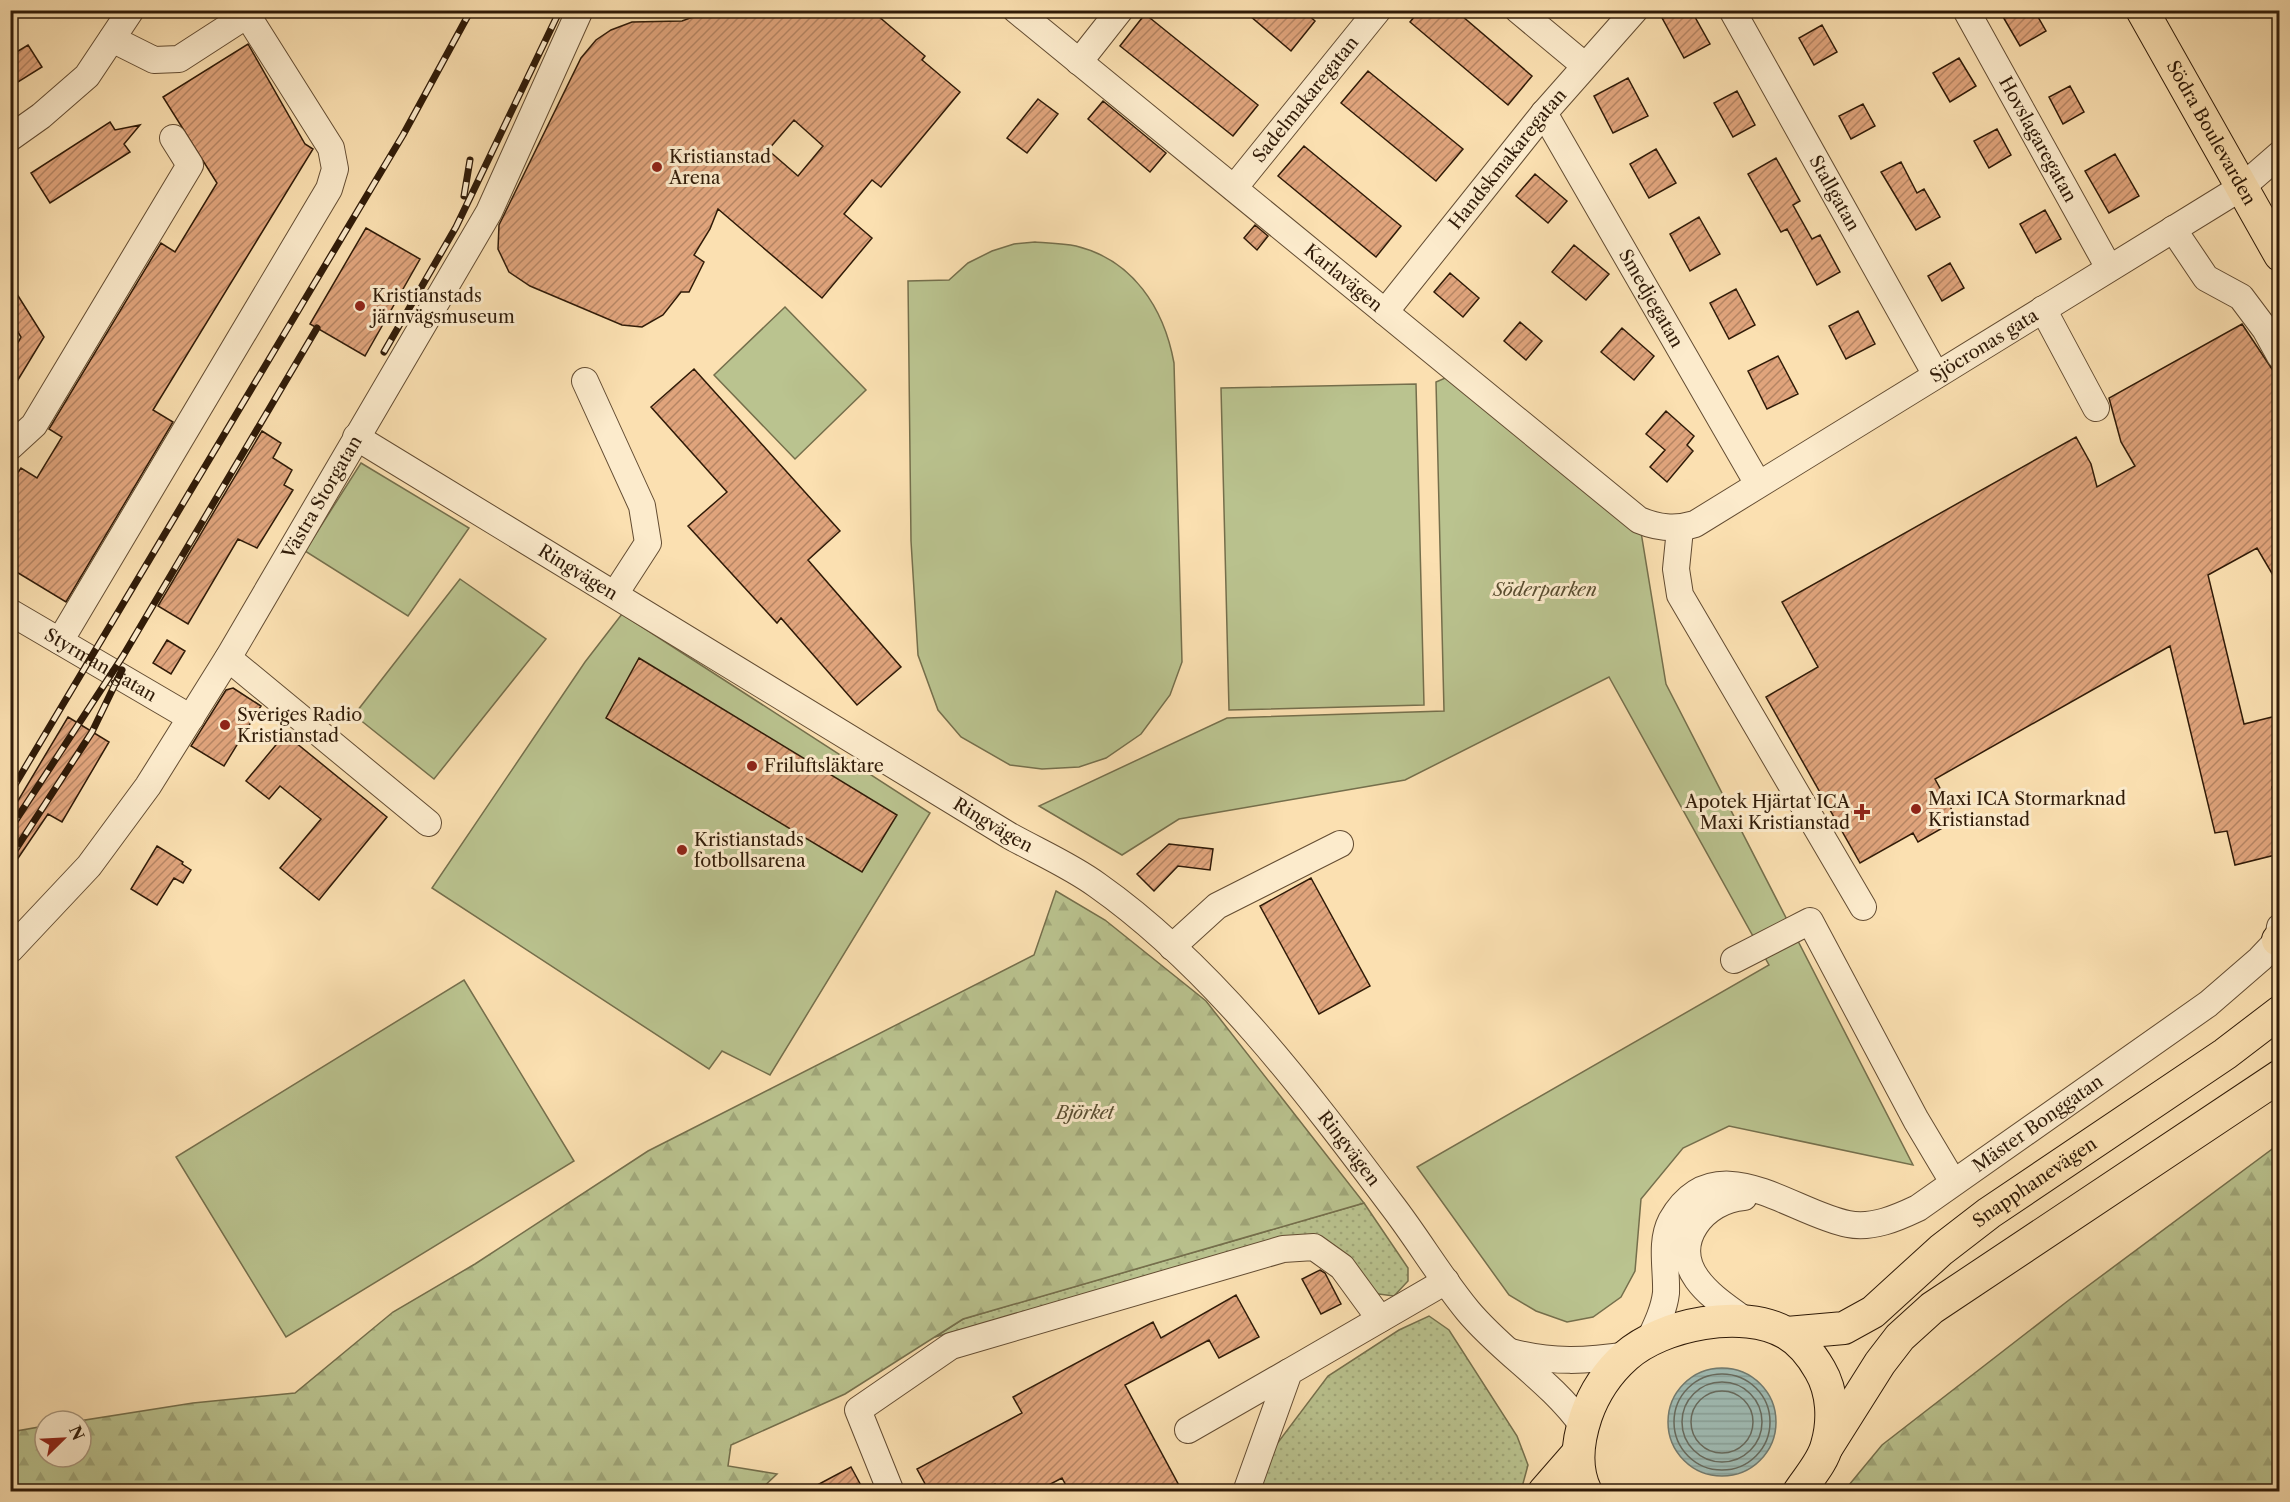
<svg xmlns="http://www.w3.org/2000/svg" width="2290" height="1502" viewBox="0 0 2290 1502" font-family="'Libre Caslon Text',serif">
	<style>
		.grass { fill: url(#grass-dots); stroke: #756f4c; stroke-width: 1.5 }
		.forest { fill: url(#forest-firs); stroke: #756f4c; stroke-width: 1.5 }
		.park { fill: #bac38f; stroke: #756f4c; stroke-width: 1.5 }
		.water { fill: url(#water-rules); stroke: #737b6f; stroke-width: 1.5 }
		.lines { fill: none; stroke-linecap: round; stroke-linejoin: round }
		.shore { stroke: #686b5e; stroke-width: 1.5 }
		.building { fill: url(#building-hatch); stroke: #301b08; stroke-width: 1.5; fill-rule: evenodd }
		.minor-casing { stroke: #634c32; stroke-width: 28 }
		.major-casing { stroke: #301b08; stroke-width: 34 }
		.minor { stroke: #fcebcc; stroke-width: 26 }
		.major { stroke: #fbe0b1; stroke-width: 32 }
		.rail-casing { stroke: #301b08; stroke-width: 7 }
		.rail { stroke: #fcebcc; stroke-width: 4.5; stroke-dasharray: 14; stroke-linecap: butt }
		.poi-dot { fill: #8f2418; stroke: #fcebcc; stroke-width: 2 }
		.labels { text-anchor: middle; stroke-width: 6; stroke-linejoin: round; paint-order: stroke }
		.street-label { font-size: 18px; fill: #301b08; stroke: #fcebcc }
		.poi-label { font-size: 18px; fill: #301b08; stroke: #fcebcc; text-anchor: start }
		.park-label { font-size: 18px; font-style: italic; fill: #594d30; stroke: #fcebcc }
	</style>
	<defs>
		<pattern id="grass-dots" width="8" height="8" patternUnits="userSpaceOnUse" patternTransform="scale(1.5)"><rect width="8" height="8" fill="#bac38f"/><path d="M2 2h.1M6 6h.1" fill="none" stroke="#a0a77a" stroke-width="1.8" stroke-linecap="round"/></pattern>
		<pattern id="forest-firs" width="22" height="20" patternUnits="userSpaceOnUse" patternTransform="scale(1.5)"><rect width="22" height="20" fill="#bac38f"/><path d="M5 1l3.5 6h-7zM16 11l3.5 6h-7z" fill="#a0a77a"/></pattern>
		<pattern id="water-rules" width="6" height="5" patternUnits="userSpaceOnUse" patternTransform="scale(1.5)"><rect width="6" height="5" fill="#a0bbb3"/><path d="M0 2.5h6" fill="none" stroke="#8aa098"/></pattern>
		<pattern id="building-hatch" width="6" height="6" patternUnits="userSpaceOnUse" patternTransform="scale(1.5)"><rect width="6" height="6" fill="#e0a47c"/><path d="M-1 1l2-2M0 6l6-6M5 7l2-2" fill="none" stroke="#b68564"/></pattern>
	</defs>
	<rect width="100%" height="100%" fill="#fbe0b1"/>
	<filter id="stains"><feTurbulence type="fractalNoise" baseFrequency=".00333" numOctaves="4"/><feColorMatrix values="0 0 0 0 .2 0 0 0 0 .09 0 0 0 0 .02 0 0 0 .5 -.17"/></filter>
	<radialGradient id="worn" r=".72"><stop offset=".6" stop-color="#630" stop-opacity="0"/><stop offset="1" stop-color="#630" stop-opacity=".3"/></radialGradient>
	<path class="grass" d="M1364 1203 1408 1268V1281L1394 1296 1371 1293 1292 1236 935 1337 963 1319Z
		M1429 1316 1449 1330 1517 1436 1528 1465 1521 1491 1256 1492 1273 1449 1328 1376 1399 1330Z"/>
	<path class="forest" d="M1056 891 1105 920 1206 1001 1364 1203 963 1319 845 1394 731 1445 728 1466 777 1474 759 1491H11V1432L45 1426V1457H81L79 1421 193 1403 295 1393 393 1312 475 1264 648 1151 1034 955Z
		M2279 1144V1491H1844L1882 1445 2069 1300Z"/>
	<path class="park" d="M1035 242C1048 243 1063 243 1076 246 1133 260 1164 308 1174 363L1182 662 1170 695 1141 734 1106 758 1079 767 1042 769 1010 765 961 737 938 710 918 655 911 541 908 281 949 280 968 263 992 251 1014 244Z
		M785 307 866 390 795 459 714 375Z
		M1459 372 1639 520 1666 684 1913 1165 1729 1126 1683 1148 1641 1199 1635 1271 1621 1297 1593 1317 1567 1322 1536 1311 1509 1295 1417 1167 1769 965 1609 677 1405 780 1179 819 1122 855 1039 806 1227 718 1444 711 1436 382Z
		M1416 384 1424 705 1229 710 1221 388Z
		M361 463 469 528 408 616 305 551Z
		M460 579 546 639 434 779 354 715Z
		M622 614 930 813 770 1075 722 1051 709 1069 432 888 585 662Z
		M464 980 574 1161 286 1337 176 1157Z"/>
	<path class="water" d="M1668 1422a54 54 0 1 1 108 0a54 54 0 1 1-108 0Z"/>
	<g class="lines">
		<path class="shore" d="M1674 1422a48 48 0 1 1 96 0a48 48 0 1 1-96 0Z
			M1682 1422a40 40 0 1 1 80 0a40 40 0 1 1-80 0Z
			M1691 1422a31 31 0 1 1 62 0a31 31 0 1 1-62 0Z"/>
	</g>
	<path class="building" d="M712 10H871L925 56 922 60 960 92 881 187 872 180 844 214 872 238 822 298 718 209 710 229 694 255 704 262 689 292H681L663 315 642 327 622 325 530 286 509 272 498 249 499 225 581 58 596 40 611 30 632 22 682 21ZM794 120 823 146 798 176 768 150Z
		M1243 10H1303L1315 21 1291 51Z
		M1420 10H1455L1532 76 1508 105 1410 22Z
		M1671 10H1691L1710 44 1684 58 1661 16Z
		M1999 10H2034L2046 31 2020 46Z
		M1145 14 1258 105 1233 136 1120 46Z
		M1822 25 1837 52 1814 65 1799 38Z
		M248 44 305 144 313 149 153 410 173 422 66 602 10 568V484L21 468 37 478 62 437 49 429 161 243 175 252 217 183 163 97Z
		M28 45 42 67 10 87V56Z
		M1959 58 1976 86 1950 102 1933 73Z
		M1368 71 1463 149 1436 181 1341 103Z
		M1628 78 1648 116 1613 133 1594 96Z
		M2070 86 2084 112 2063 124 2049 97Z
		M1737 91 1755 125 1733 137 1714 103Z
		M1038 99 1058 114 1027 153 1007 138Z
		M1103 101 1166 153 1150 172 1088 119Z
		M1863 104 1875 126 1851 139 1839 116Z
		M110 122 115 130 140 125 124 144 130 152 50 203 31 173Z
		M1997 129 2011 155 1989 168 1974 141Z
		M1304 146 1401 226 1376 257 1278 176Z
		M1656 149 1676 183 1649 198 1630 164Z
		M2115 154 2139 196 2109 213 2085 171Z
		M1776 158 1800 201 1793 205 1812 239 1820 235 1840 272 1817 285 1787 229 1781 232 1748 174Z
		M1901 162 1917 193 1924 189 1940 217 1916 230 1881 172Z
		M1535 174 1567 201 1548 223 1516 196Z
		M2045 210 2061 239 2036 253 2020 224Z
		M1699 217 1720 254 1690 271 1670 234Z
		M1255 225 1268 236 1257 250 1244 238Z
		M366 228 420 259 365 356 310 324Z
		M1574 245 1609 274 1586 300 1552 272Z
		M1950 263 1964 288 1942 301 1928 276Z
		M1450 273 1479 298 1463 317 1434 292Z
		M10 283 44 337 10 393V357L21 337 10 319Z
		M1736 289 1755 325 1729 339 1710 303Z
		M1858 311 1875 344 1846 359 1829 326Z
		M1520 322 1542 341 1526 360 1504 341Z
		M2242 324 2280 381V587L2257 548 2208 575 2244 724 2280 715V785L2272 787 2280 817V843L2275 855 2235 865 2227 831 2215 833 2170 646 1935 779 1953 812 1942 819 1946 826 1918 842 1913 833 1860 863 1766 697 1818 667 1782 602 2076 437 2091 464 2097 487 2135 466 2121 442 2109 398Z
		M1622 328 1654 356 1634 380 1601 352Z
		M1778 356 1798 394 1767 409 1748 371Z
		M694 369 840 531 808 560 901 667 857 705 781 618 777 623 688 526 727 492 651 407Z
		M1666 411 1694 436 1687 445 1693 451 1667 482 1650 467 1665 450 1646 434Z
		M262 431 281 443 273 458 292 470 284 485 293 490 257 548 238 539 188 624 158 606Z
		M167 640 185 651 171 674 153 663Z
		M639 658 897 815 862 872 606 718Z
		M233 688 261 706 224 766 191 746 226 690Z
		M68 717 109 742 62 822 48 814 10 870V814Z
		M285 734 387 817 319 900 280 868 321 819 280 786 269 799 246 781Z
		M1169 844 1213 849 1210 870 1178 866 1154 891 1137 874Z
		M157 846 183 862 182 864 191 870 183 883 174 878 157 905 131 889Z
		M1311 878 1370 986 1319 1014 1260 906Z
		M1320 1270 1325 1273 1341 1304 1321 1314 1302 1279Z
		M1236 1295 1259 1337 1219 1358 1209 1340 1125 1385 1182 1491H1069L1062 1478 1037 1491H999L995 1484 981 1491H929L917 1469 1022 1413 1013 1397 1153 1322 1161 1338Z
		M851 1467 864 1491H806Z"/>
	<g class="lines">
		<g class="minor-casing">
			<g id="minor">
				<path id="s1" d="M1016 10 1639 520C1658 528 1675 530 1695 524L2242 187 2280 154"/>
				<path d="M1518 10 1584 65"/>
				<path id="s2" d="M1732 10 1936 375"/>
				<path id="s3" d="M1966 10 2109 268"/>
				<path d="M112 39 154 60 179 59 247 15"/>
				<path d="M1079 62 1120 10"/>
				<path id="s4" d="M1544 113 1758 484"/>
				<path d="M10 138 41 116 87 76 131 10"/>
				<path id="s5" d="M1234 188 1378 10"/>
				<path d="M2173 229 2206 278 2241 297 2265 329 2280 356"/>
				<path d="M2043 309 2096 408"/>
				<path id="s6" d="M1385 312 1544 113 1635 10"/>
				<path d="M585 381 642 506 648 543 615 594"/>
				<path id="s7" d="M356 437 1010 836C1039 852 1071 866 1097 885 1212 966 1307 1092 1391 1204 1418 1239 1440 1277 1468 1311 1503 1353 1551 1381 1583 1426"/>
				<path d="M10 447 34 425 190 165 173 138"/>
				<path d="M1680 529 1676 569 1680 595 1863 907"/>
				<path id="s8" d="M10 612 191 718"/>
				<path d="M60 641 329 189 335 169 331 148 244 10"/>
				<path d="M228 658 428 823"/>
				<path d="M1172 947 1217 906 1340 844"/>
				<path id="s9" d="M10 950 89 866 148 786 228 658 489 212 580 10"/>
				<path d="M1734 960 1810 921 1916 1120 1953 1182"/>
				<path d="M1744 1197C1704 1200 1670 1242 1697 1279 1710 1297 1730 1309 1747 1322"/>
				<path id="s10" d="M1649 1341C1656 1326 1664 1310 1666 1293 1667 1270 1660 1242 1671 1221 1715 1143 1791 1213 1848 1224 1872 1229 1897 1218 1918 1208L2208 1004 2260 959 2278 940 2280 927"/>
				<path d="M1511 1352C1551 1363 1588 1361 1627 1355"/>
				<path d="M1188 1430 1289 1372"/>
				<path d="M891 1492 858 1410 951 1346 1283 1249 1314 1247 1342 1267 1380 1319"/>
				<path d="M1246 1492 1289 1372 1446 1281"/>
			</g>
		</g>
		<g class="major-casing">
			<g id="major">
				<path id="s11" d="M2142 10 2280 255"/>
				<path d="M2278 940H2280"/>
				<path id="s12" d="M1787 1333 1844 1328 1873 1312 1941 1250 1989 1213 2225 1054 2280 1012"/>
				<path d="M1827 1447 1880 1363 1900 1337 1932 1308 2280 1076"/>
				<path d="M1544 1492 1578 1453"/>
				<path d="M1586 1492C1574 1468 1578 1440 1586 1416 1594 1393 1608 1372 1626 1356 1662 1324 1743 1308 1786 1333 1800 1341 1812 1356 1820 1370 1833 1392 1834 1421 1827 1445 1823 1462 1808 1478 1799 1492"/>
			</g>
		</g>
		<use href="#minor" class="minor"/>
		<use href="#major" class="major"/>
		<g class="rail-casing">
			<path id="rail" d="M464 196 470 160
				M384 352 456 227 560 10
				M10 793 403 135 471 10
				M10 829 123 656 317 328
				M10 858 92 732 122 670"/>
		</g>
		<use href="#rail" class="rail"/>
	</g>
	<g class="poi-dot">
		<circle cx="657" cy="167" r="6"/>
		<circle cx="360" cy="306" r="6"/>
		<circle cx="225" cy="725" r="6"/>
		<circle cx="752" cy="766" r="6"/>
		<circle cx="1916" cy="809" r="6"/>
		<path d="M1859 803h6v6h6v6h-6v6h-6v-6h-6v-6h6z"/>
		<circle cx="682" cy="850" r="6"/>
	</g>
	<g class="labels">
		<g class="street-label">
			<text dy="6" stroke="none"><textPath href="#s5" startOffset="114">Sadelmakaregatan</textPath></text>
			<text dy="6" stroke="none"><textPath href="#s11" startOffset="141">Södra Boulevarden</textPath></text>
			<text dy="6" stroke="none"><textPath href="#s3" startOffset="148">Hovslagaregatan</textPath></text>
			<text dy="6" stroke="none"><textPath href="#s6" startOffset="196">Handskmakaregatan</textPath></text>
			<text dy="6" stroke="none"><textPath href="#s2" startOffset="210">Stallgatan</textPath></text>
			<text dy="6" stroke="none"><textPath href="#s1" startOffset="423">Karlavägen</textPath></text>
			<text dy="6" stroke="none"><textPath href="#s4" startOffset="214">Smedjegatan</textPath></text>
			<text dy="6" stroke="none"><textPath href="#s1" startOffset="1202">Sjöcronas gata</textPath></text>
			<text dy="6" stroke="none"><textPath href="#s9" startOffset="552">Västra Storgatan</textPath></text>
			<text dy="6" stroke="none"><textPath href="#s7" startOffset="260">Ringvägen</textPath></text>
			<text dy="6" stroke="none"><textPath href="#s8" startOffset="105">Styrmansgatan</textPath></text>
			<text dy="6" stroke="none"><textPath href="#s7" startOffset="746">Ringvägen</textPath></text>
			<text dy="6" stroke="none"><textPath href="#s10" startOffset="542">Mäster Bonggatan</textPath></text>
			<text dy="6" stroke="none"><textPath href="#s7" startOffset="1232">Ringvägen</textPath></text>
			<text dy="6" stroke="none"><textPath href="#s12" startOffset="298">Snapphanevägen</textPath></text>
		</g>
		<g class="poi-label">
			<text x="669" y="163">Kristianstad<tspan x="669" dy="21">Arena</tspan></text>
			<text x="372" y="302">Kristianstads<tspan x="372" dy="21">järnvägsmuseum</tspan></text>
			<text x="237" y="721">Sveriges Radio<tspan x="237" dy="21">Kristianstad</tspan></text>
			<text x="764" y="772">Friluftsläktare</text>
			<text x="1928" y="805">Maxi ICA Stormarknad<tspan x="1928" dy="21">Kristianstad</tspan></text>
			<text x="1850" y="808" text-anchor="end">Apotek Hjärtat ICA<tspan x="1850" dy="21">Maxi Kristianstad</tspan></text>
			<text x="694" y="846">Kristianstads<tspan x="694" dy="21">fotbollsarena</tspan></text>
		</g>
		<g class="park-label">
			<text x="1545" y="596">Söderparken</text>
			<text x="1085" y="1119">Björket</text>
		</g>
	</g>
	<rect width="2290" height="1502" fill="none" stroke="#fbe0b1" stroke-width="36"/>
	<rect x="12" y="12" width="2266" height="1478" fill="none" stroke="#301b08" stroke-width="3"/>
	<rect x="18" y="18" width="2254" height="1466" fill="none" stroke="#301b08" stroke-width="1.5"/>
	<g transform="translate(63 1439) rotate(66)"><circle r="28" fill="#fcebcc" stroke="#aa987e" stroke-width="1.5"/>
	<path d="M0-4.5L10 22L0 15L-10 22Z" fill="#8f2418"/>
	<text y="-9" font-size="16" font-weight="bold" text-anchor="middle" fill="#301b08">N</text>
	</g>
	<rect width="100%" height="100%" filter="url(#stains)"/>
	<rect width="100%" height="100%" fill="url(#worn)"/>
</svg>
